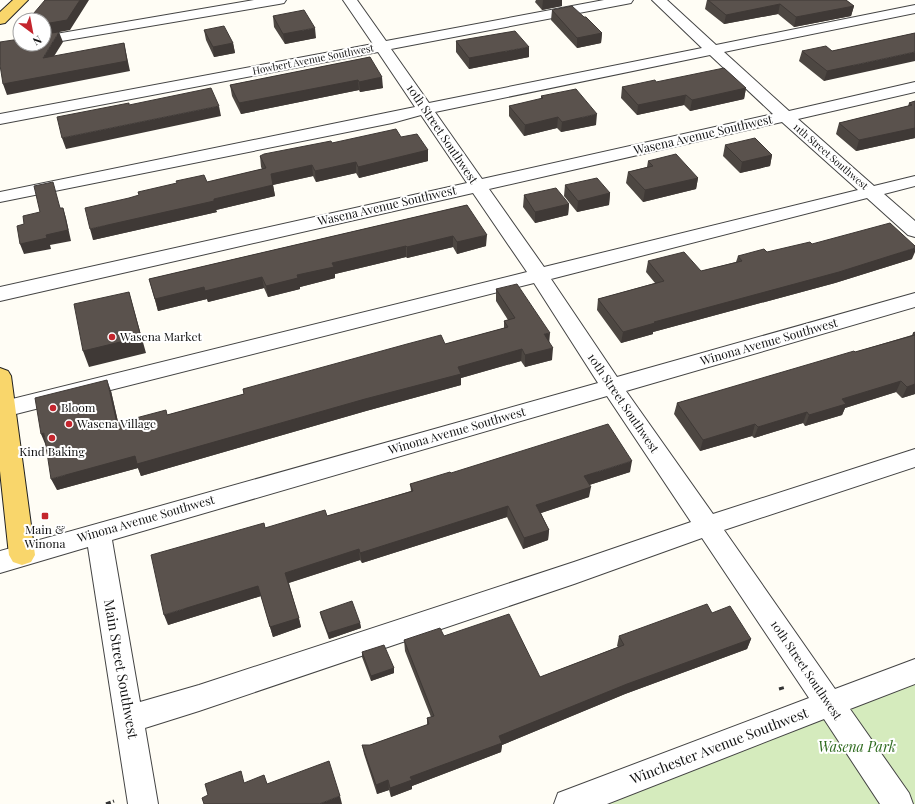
<svg xmlns="http://www.w3.org/2000/svg" width="915" height="804" viewBox="0 0 915 804" font-family="'Playfair Display',serif">
	<style>
		.green { fill: #d5ebbd }
		.lines { fill: none; stroke-linecap: round; stroke-linejoin: round }
		.minor-casing { stroke: #444; stroke-width: 2 }
		.major-casing { stroke: #222; stroke-width: 2 }
		.path { stroke: #333; stroke-width: 3; stroke-dasharray: 5 2.5; stroke-linecap: butt }
		.minor { fill: #fff; fill-rule: evenodd }
		.major { fill: #f9d66b; fill-rule: evenodd }
		.wall { fill: #4d4742 }
		.shaded-wall { fill: #3f3936 }
		.building { fill: #5a524d; stroke: #3f3936 }
		.poi-dot { fill: #c4262e; stroke: #fff; stroke-width: 1.5 }
		.labels { text-anchor: middle; stroke-width: 4; stroke-linejoin: round; paint-order: stroke }
		.far-street-label { font-size: 10px; fill: #111; stroke: #fff }
		.street-label { font-size: 12px; fill: #111; stroke: #fff }
		.poi-label { font-size: 12px; fill: #111; stroke: #fff; text-anchor: start }
		.near-street-label { font-size: 14px; fill: #111; stroke: #fff }
		.near-park-label { font-size: 14px; font-style: italic; fill: #2f6b1f; stroke: #fff }
	</style>
	<rect width="100%" height="100%" fill="#fffdf5"/>
	<path class="green" d="M915 661V804H566Z"/>
	<g class="lines">
		<g class="minor-casing">
			<path id="minor" d="M254 0H286L284 3 279 4 44 44H42H44V36Z
				M343 0H357L386 41 604 0H633L631 3 626 4 391 49 429 103 702 48 652 0H667L716 45 915 5V13L724 52 789 111 915 82V92L798 119 874 186 915 176V186L884 194 915 221V237L908 235 867 198 551 279 617 377 915 293V307L626 391 713 514 915 449V467L724 530 835 689 915 659V684L850 709 909 793 913 804H880L824 719 607 804H554L558 793 809 698 702 538 574 584 199 711 145 728 158 804H128L88 547 0 573V551L598 383 534 283 0 418V402L527 272 473 193 0 301V287L467 183 421 115 392 123 0 202V192L415 107 378 52 0 124V114L373 44ZM710 55 773 114 482 179 435 112ZM782 122 858 190 544 267 489 189ZM607 396 691 522 574 562 199 685 140 702 112 540Z"/>
		</g>
		<g class="major-casing">
			<path id="major" d="M13 0H28L5 23 0 24V12Z
				M0 368 8 371 11 376 35 555 31 562 22 565 13 562 9 555 0 471Z"/>
		</g>
		<path class="path" d="M779 689 786 687
			M106 804 114 801"/>
		<use href="#minor" class="minor"/>
		<use href="#major" class="major"/>
	</g>
	<path class="wall" d="M536 0H562V6L542 10 535 2Z
		M707 0H846L854 6 851 16 794 27 778 14 724 24 705 9Z
		M552 10 602 33 601 43 577 48 551 20Z
		M273 16 316 38 285 44 274 27Z
		M204 30 233 43 235 53 214 57 206 40Z
		M915 33 824 81 799 61 802 51H832Z
		M456 41 529 57 469 69 456 52Z
		M370 57 383 88 360 92 359 90 241 114 232 96 230 85Z
		M656 82 746 88 744 99 690 111 684 105 637 115 621 98 622 87Z
		M541 96 596 125 561 132 557 128 524 136 509 116V106L541 99Z
		M915 101V138L856 151 836 134 839 123 908 106 909 103Z
		M401 137 428 150V161L359 178 356 173 316 182 313 176 273 185 275 196 216 210 217 212 93 240 129 198 207 182 262 169 261 167 260 156 332 143Z
		M725 145 772 155 770 166 740 173 723 156Z
		M648 161 698 178 696 189 643 202 626 183 628 172 647 167Z
		M565 185 610 193 609 205 577 212 564 196Z
		M524 195 569 204 568 215 535 223 523 207Z
		M467 205 486 246 457 254 453 247 407 258 406 257 335 274V278L300 287V289L268 297 264 288 208 302 207 299 158 311 149 279Z
		M812 244 912 259 835 283 653 332V334L621 343 597 310 598 299 655 283 646 272 648 261 701 271 736 262 738 256 767 252Z
		M496 289 549 342 552 360 525 367 521 361 461 378V385L366 411 141 476 138 468 57 490 111 391 118 422 167 415 244 394 243 389 445 344 504 328V321L508 320 496 301Z
		M915 332V394L902 398 896 392 845 408 842 415 805 426 803 423 754 438 752 436 700 451 674 414 677 403 855 352 912 335 913 333Z
		M630 472 589 485V497L541 513 549 530 548 540 523 549 507 517 362 563 360 560 289 583 301 627 273 637 261 596 168 625 265 528 327 516 411 491 410 484 451 473Z
		M320 612 360 623 361 628 329 639 321 617Z
		M712 613 751 639 747 649 625 694 502 745 501 752 412 786V789L391 797 389 790 377 794 364 754 362 745H370L427 725V718L431 717 405 651 404 640 444 636 540 677 618 647 617 646 619 636Z
		M362 652 394 668V673L371 681 362 657Z"/>
	<path class="shaded-wall" d="M80 0H89L70 30 44 35V24Z
		M543 0H562V6L542 10Z
		M780 4 778 14 724 24 726 15Z
		M854 6 851 16 794 27 796 17Z
		M315 28 316 38 285 44 283 34Z
		M59 32 63 42 46 69 43 58Z
		M602 33 601 43 577 48V38Z
		M124 43 130 71 7 95 3 84Z
		M233 43 235 53 214 57 213 47Z
		M529 47V57L469 69V58Z
		M915 52V61L824 81 827 71Z
		M382 77 383 88 360 92 359 82Z
		M358 80 359 90 241 114 239 103Z
		M746 88 744 99 690 111 692 100Z
		M686 95 684 105 637 115 638 105Z
		M219 106 221 116 66 149 62 138Z
		M597 114 596 125 561 132 562 122Z
		M558 117 557 128 524 136 525 125Z
		M915 128V138L856 151 859 140Z
		M428 150V161L359 178 358 167Z
		M772 155 770 166 740 173 742 162Z
		M356 162V173L316 182 315 171Z
		M312 165 313 176 272 185 271 174Z
		M698 178 696 189 643 202 645 190Z
		M273 185 275 196 216 210 217 212 93 240 90 229Z
		M610 193 609 205 577 212 578 201Z
		M569 204 568 215 535 223V212Z
		M63 208 66 218 71 241 50 245 51 249 24 254 20 244 46 235Z
		M487 235 486 246 457 254V242Z
		M453 236V247L407 258V247Z
		M406 246V257L335 274V278L300 287V289L268 297 266 286 332 263Z
		M915 248V252L912 259 835 283 653 332V334L621 343 623 332 654 322Z
		M262 277 264 288 208 302 205 291Z
		M204 287 207 299 158 311 155 299Z
		M129 292 146 353 89 367 83 351Z
		M550 333 549 345 544 334Z
		M553 348 552 360 525 367V355Z
		M522 349 521 361 461 378V385L366 411 141 476 138 468 57 490 51 479Z
		M107 380 111 391 121 435 117 423Z
		M901 381 896 392 845 408 842 415 805 426 809 415 842 399Z
		M915 384V394L902 398 907 387Z
		M807 412 803 423 754 438 758 427Z
		M755 424 752 436 700 451 703 440Z
		M44 433 46 446 41 434Z
		M632 461 630 472 583 487 584 476Z
		M591 487 589 497 535 515 536 505Z
		M508 506 507 517 362 563 360 553Z
		M549 530 548 540 523 549 524 538Z
		M359 549 360 560 288 583 285 573Z
		M258 586 261 596 168 625 164 615Z
		M299 618 301 627 273 637 270 627Z
		M360 623 361 628 329 639 328 633Z
		M751 639 747 649 625 694 502 745 501 752 412 786V789L391 797 390 788 410 777 499 736 627 684Z
		M394 668V673L371 681V676Z
		M388 780 389 790 377 794 376 785Z
		M340 796 342 804H319Z"/>
	<path class="building" d="M45 0H80L67 20 44 24V20H28Z
		M708 0H846L854 6 796 17 780 4 726 15Z
		M572 6 584 17H586L602 33 577 38 552 10Z
		M304 10 315 28 283 34 273 16Z
		M224 26 233 43 213 47 204 30Z
		M515 31 529 47 469 58 456 41Z
		M59 32 43 58 124 43 127 61 3 84 0 65V42L20 39V44H44V34Z
		M915 33V52L827 71 802 51 826 46 832 51Z
		M370 57 382 77 359 82 358 80 239 103 230 85Z
		M724 68 746 88 692 100 686 95 638 105 622 87 655 80 656 82Z
		M211 88 219 106 62 138 57 117 129 103V105Z
		M576 89 597 114 562 122 558 117 525 125 509 106 543 98 541 96Z
		M915 101V128L859 140 839 123 912 105 909 103Z
		M396 129 401 137 417 134 428 150 358 167 356 162 315 171 312 165 271 174 273 185 214 199V201L90 229 85 208 129 198 139 195 138 192 177 183 176 181 204 175 207 182 266 168 260 156 264 154 331 141 332 143Z
		M755 138 772 155 742 162 725 145Z
		M676 154 698 178 645 190 628 172 653 166 648 161Z
		M597 178 610 193 578 201 565 185Z
		M53 182 60 208H63L68 230 46 235 47 238 20 244 17 226 24 224 23 216 40 212 34 186Z
		M556 188 569 204 535 212 524 195Z
		M467 205 487 235 457 242 453 236 407 247 406 246 332 263 334 267 297 275 298 278 266 286 262 277 205 291 204 287 155 299 149 279Z
		M890 223 915 246V248L839 272 654 322 655 323 623 332 598 299 664 281 648 261 684 252 701 271 742 261 738 256 764 249 767 252 810 242 812 244Z
		M517 284 550 333 544 334 553 348 525 355 522 349 458 367 461 374 365 399 137 464 135 456 51 479 44 433 41 434 35 398 107 380 117 423 166 410 167 415 244 394 243 389 407 344 441 335 445 344 508 327 504 321 515 318 496 289Z
		M129 292 141 337 83 351 74 304Z
		M915 332V384L907 387 901 381 842 399 846 404 809 415 807 412 758 427 755 424 703 440 677 403 854 351 855 352 915 335 913 333Z
		M608 424 632 461 584 476 591 487 536 505 549 530 524 538 508 506 360 553 359 549 285 573 299 618 270 627 258 586 164 615 151 555 264 523 265 528 325 510 327 516 413 491 410 484 450 472 451 473Z
		M352 601 360 623 328 633 320 612Z
		M707 604 712 613 730 606 751 639 627 684 499 736 502 743 410 777 412 780 390 788 388 780 376 785 362 745H370L429 724 427 718 434 716 404 640 440 628 444 636 509 614 540 677 624 645 619 636Z
		M384 645 394 668 371 676 362 652Z
		M329 761 340 796 319 804H204L202 798 208 795 205 784 241 771 244 783 264 775 267 784Z"/>
	<g class="poi-dot">
		<circle cx="112" cy="337" r="4"/>
		<circle cx="53" cy="408" r="4"/>
		<circle cx="69" cy="424" r="4"/>
		<circle cx="52" cy="438" r="4"/>
		<rect x="41" y="512" width="8" height="8" rx="2"/>
	</g>
	<g class="labels">
		<g class="far-street-label">
			<text transform="translate(313 59) rotate(-11)" y="4">Howbert Avenue Southwest</text>
			<text transform="translate(831 156) rotate(41)" y="4">11th Street Southwest</text>
		</g>
		<g class="street-label">
			<text transform="translate(442 134) rotate(56)" y="4">10th Street Southwest</text>
			<text transform="translate(703 135) rotate(-13)" y="4">Wasena Avenue Southwest</text>
			<text transform="translate(387 206) rotate(-13)" y="4">Wasena Avenue Southwest</text>
			<text transform="translate(769 342) rotate(-16)" y="4">Winona Avenue Southwest</text>
			<text transform="translate(623 403) rotate(56)" y="4">10th Street Southwest</text>
			<text transform="translate(457 431) rotate(-16)" y="4">Winona Avenue Southwest</text>
			<text transform="translate(146 519) rotate(-16)" y="4">Winona Avenue Southwest</text>
			<text transform="translate(806 670) rotate(56)" y="4">10th Street Southwest</text>
		</g>
		<g class="poi-label">
			<text x="120" y="341">Wasena Market</text>
			<text x="61" y="412">Bloom</text>
			<text x="77" y="428">Wasena Village</text>
			<text x="52" y="456" text-anchor="middle">Kind Baking</text>
			<text x="45" y="534" text-anchor="middle">Main &amp;<tspan x="45" dy="14">Winona</tspan></text>
		</g>
		<g class="near-street-label">
			<text transform="translate(121 669) rotate(80)" y="5">Main Street Southwest</text>
			<text transform="translate(719 746) rotate(-21)" y="5">Winchester Avenue Southwest</text>
		</g>
		<g class="near-park-label">
			<text x="857" y="752">Wasena Park</text>
		</g>
	</g>
	<g transform="translate(32 32) rotate(148)"><circle r="19" fill="#ffffff" stroke="#a0a0a0"/>
	<path d="M0-3L7 15L0 10L-7 15Z" fill="#c4262e"/>
	<text y="-6" font-size="11" font-weight="bold" text-anchor="middle" fill="#111111">N</text>
	</g>
</svg>
